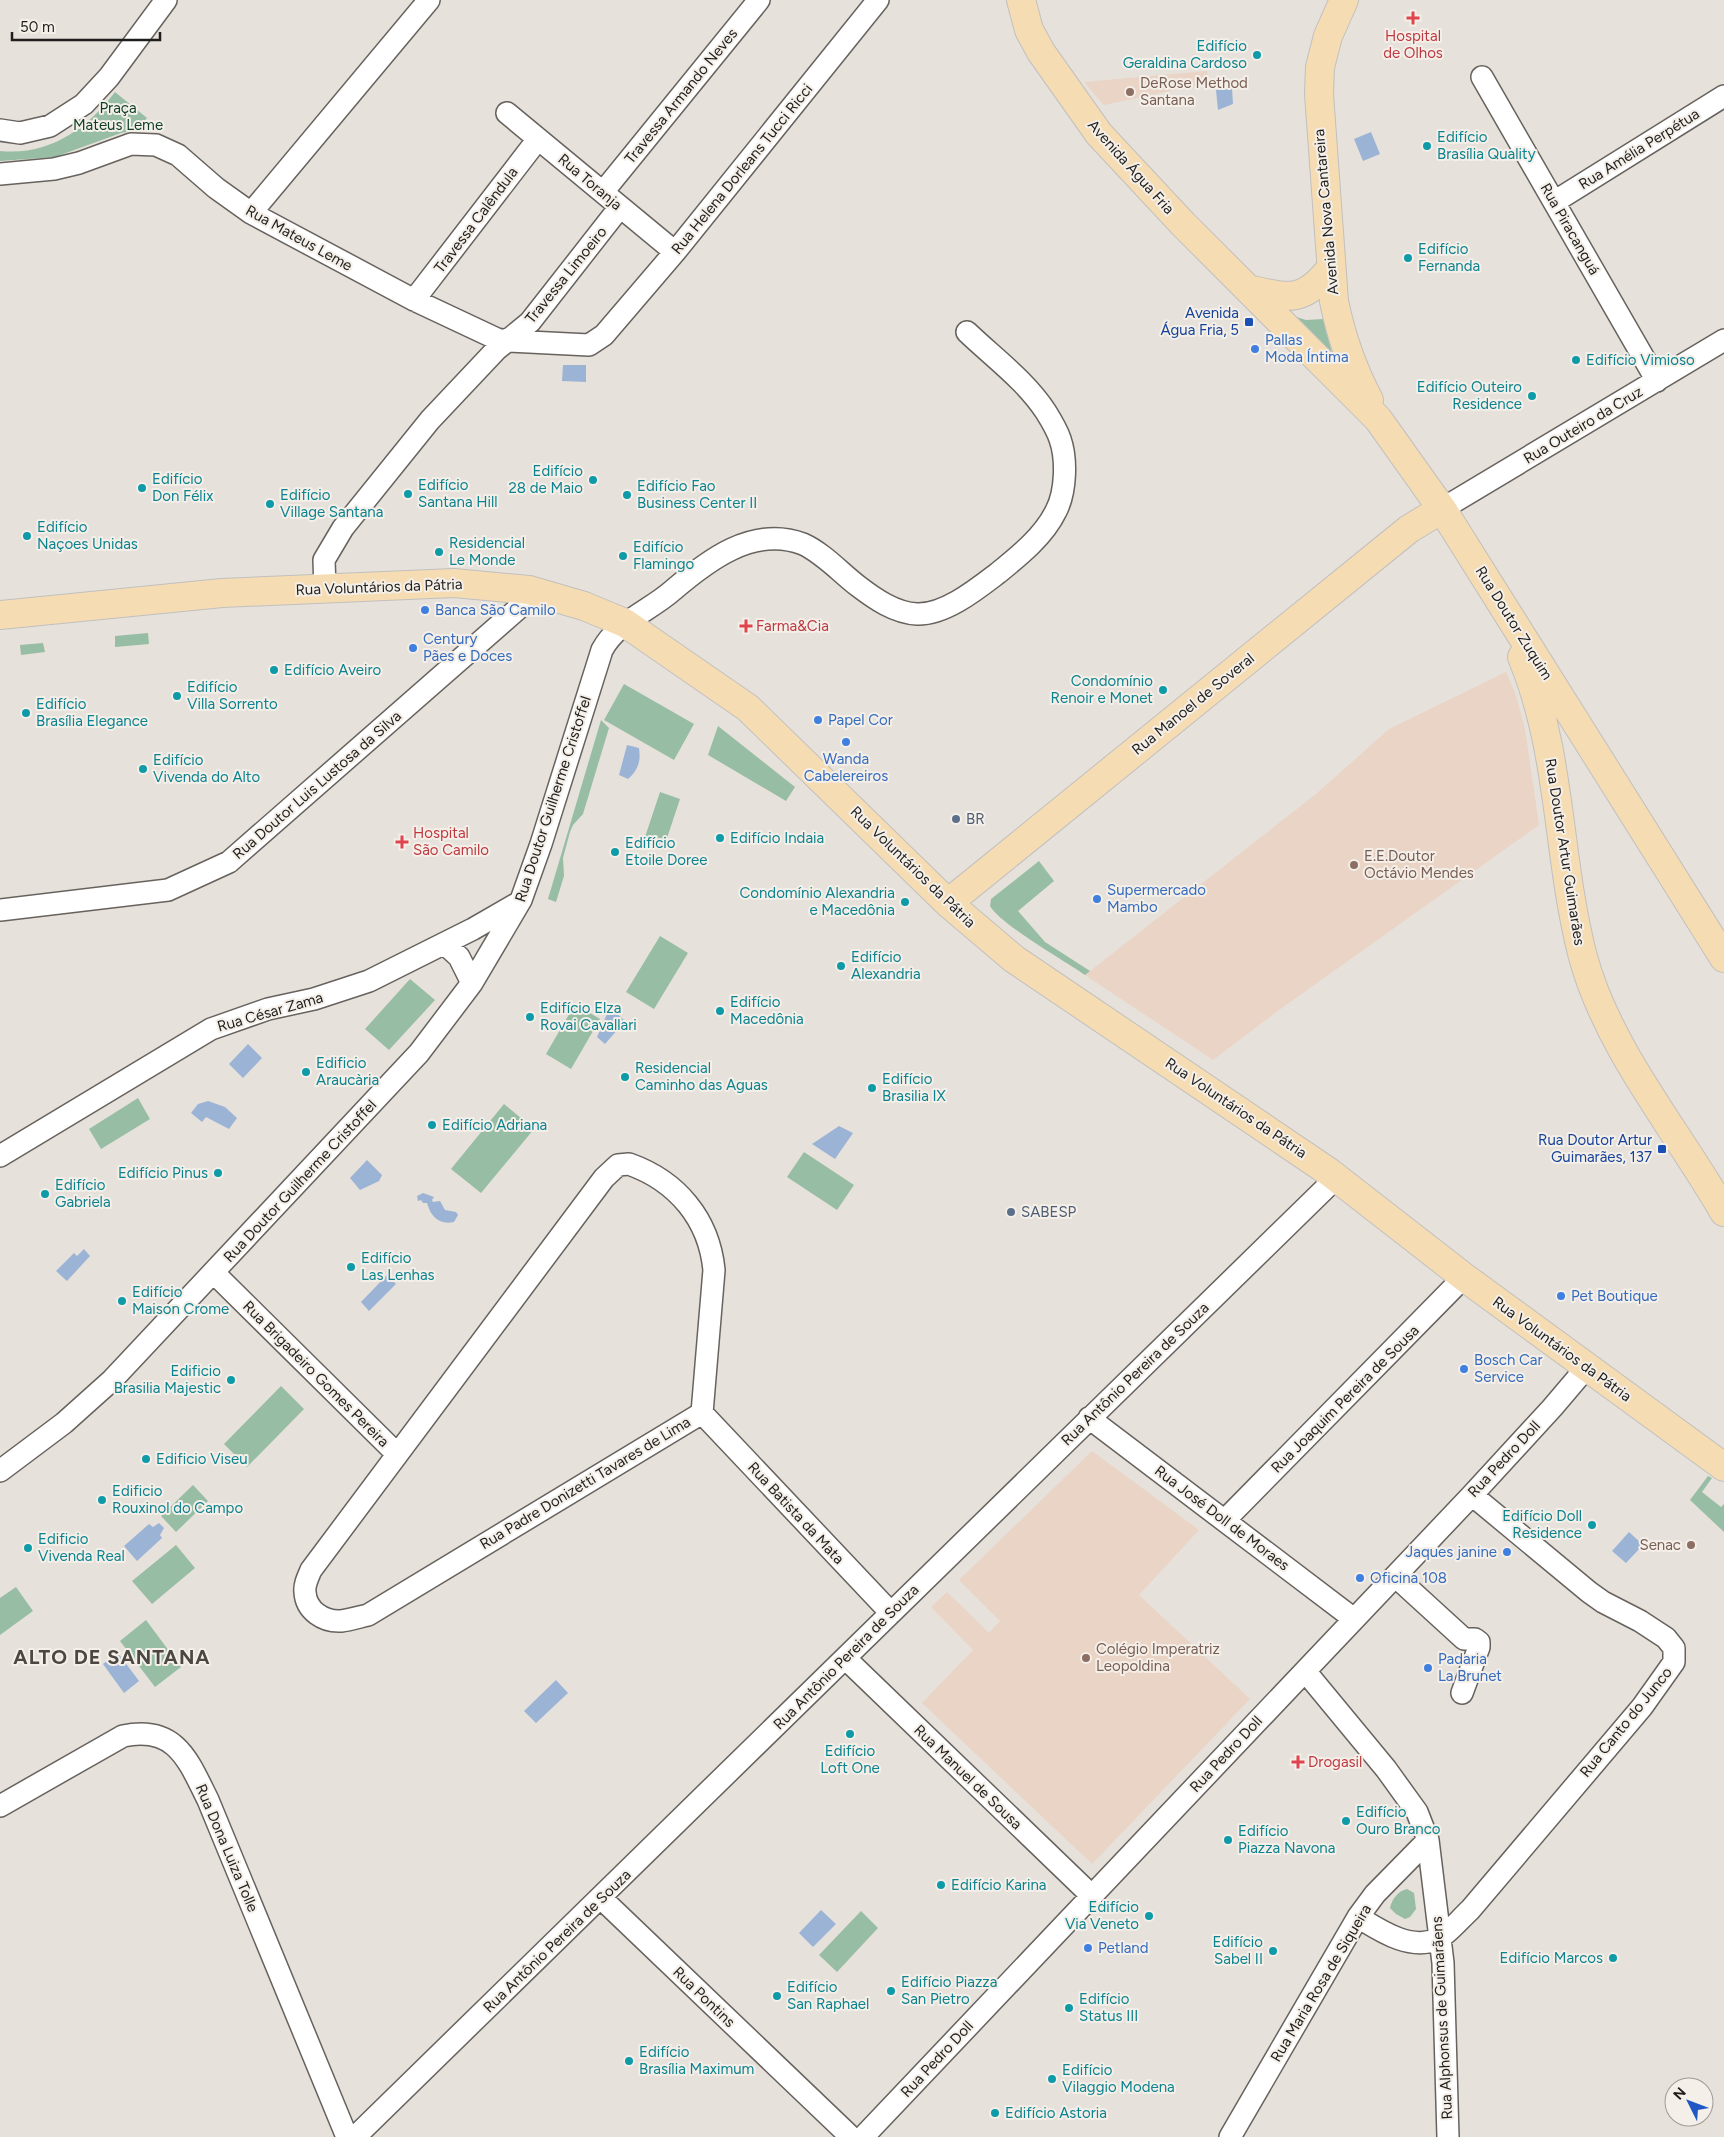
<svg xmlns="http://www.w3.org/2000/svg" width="1724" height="2137" viewBox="0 0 1724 2137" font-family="Figtree,sans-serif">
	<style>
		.education { fill: #e9d4c6 }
		.green { fill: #97bda4 }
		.water { fill: #9bb3d5 }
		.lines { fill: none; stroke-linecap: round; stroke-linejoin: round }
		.minor-casing { stroke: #67625d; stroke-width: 24 }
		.major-casing { stroke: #c1c0bf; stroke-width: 30 }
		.minor { stroke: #fff; stroke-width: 21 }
		.major { stroke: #f5dcb3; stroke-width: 28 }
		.health-dot { fill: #e0444e; stroke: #f4efe8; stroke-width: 2 }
		.culture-dot { fill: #0f9aa8; stroke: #f4efe8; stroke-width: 2 }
		.education-dot { fill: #8d6e63; stroke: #f4efe8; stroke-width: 2 }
		.transit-dot { fill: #1a4fb4; stroke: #f4efe8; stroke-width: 2 }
		.shop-dot { fill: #3f7fe0; stroke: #f4efe8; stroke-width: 2 }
		.service-dot { fill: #5c6f8a; stroke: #f4efe8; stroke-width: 2 }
		.labels { text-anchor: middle; stroke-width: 4; stroke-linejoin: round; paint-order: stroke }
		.health-label { font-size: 15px; fill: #be3a42; stroke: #f4efe8; text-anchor: start }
		.culture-label { font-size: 15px; fill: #0d838f; stroke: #f4efe8; text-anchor: start }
		.education-label { font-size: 15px; fill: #785e54; stroke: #f4efe8; text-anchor: start }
		.street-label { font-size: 15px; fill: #201e1c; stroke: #f4efe8 }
		.park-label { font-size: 15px; fill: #0e3f26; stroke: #f4efe8 }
		.transit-label { font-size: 15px; fill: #164399; stroke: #f4efe8; text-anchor: end }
		.shop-label { font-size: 15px; fill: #366cbe; stroke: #f4efe8; text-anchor: start }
		.service-label { font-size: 15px; fill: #4e5e75; stroke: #f4efe8; text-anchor: start }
		.district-label { font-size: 20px; font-weight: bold; letter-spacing: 1px; fill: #4c4742; stroke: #f4efe8 }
	</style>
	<rect width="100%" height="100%" fill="#e7e1db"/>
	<path class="education" d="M1207 71 1208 83 1104 105 1084 82Z
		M1506 672 1516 695 1525 729 1539 825 1279 1010 1213 1060 1085 975 1316 794 1389 729Z
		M1092 1451 1199 1530 1139 1595 1250 1699 1092 1864 922 1703 973 1650 931 1607 947 1592 989 1633 1000 1621 959 1580Z"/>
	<path class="green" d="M115 92 147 118 137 130 121 133 55 157 0 161V151C49 156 87 129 115 92Z
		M1293 316 1306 320 1323 319 1334 360Z
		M148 633 149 644 115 647V636Z
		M43 643 45 652 21 655 20 645Z
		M624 684 694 724 674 760 604 720Z
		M601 720 609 728 583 814 573 825 570 832 563 858 564 876 556 902 548 899Z
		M718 726 795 787 786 801 708 755Z
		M660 792 680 799 663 850 643 843Z
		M1039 861 1054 881 1018 911 1045 942 1090 971 1085 975C1065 961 1000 924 990 906L991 899Z
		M660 936 688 953 654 1009 626 992Z
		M410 979 435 1000 389 1050 365 1029Z
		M575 1004 600 1019 571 1069 546 1054Z
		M138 1098 150 1119 101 1149 89 1129Z
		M504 1104 534 1129 481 1193 451 1169Z
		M804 1152 854 1185 837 1210 787 1177Z
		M281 1386 304 1409 247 1467 224 1444Z
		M1708 1476 1712 1478 1702 1492 1721 1507 1724 1504V1532L1690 1500Z
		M193 1485 208 1501 176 1532 161 1516Z
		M176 1545 195 1568 152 1604 132 1581Z
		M16 1587 33 1611 0 1635V1598Z
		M146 1620 181 1667 155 1687 120 1641Z
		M1407 1889 1414 1893 1416 1909 1410 1917 1405 1919 1396 1914 1390 1908C1392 1899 1398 1891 1407 1889Z
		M861 1911 878 1928 837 1972 819 1955Z"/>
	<path class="water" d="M1232 88 1233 104 1218 110 1216 90Z
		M1371 132 1380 154 1363 161 1354 139Z
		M563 365H586V382L562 381Z
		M627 745 639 748C641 762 638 770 628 779L619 775Z
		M610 1007 625 1021 605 1044 597 1037Z
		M248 1044 262 1058 243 1078 229 1064Z
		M208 1101 225 1107 237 1118 229 1129 206 1117 202 1122 191 1113 198 1104Z
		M839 1126 853 1133 835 1159 812 1144Z
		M367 1160 382 1175 379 1181 360 1190 350 1178Z
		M423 1193 434 1197 432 1200 433 1202 440 1201 445 1210 456 1212 458 1215 454 1222C439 1225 431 1217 427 1203H423L421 1200 418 1201 417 1196Z
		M84 1249 90 1256 67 1281 56 1271 74 1253 77 1256Z
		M387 1275 396 1284 369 1311 361 1302Z
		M159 1523 164 1528 160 1535 162 1538 137 1561 124 1546 149 1524 153 1527Z
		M1629 1532 1643 1545 1626 1563 1612 1551Z
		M118 1653 139 1681 124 1693 103 1664Z
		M556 1680 568 1693 536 1723 524 1711Z
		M821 1910 836 1924 813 1947 799 1933Z"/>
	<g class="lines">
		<g class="minor-casing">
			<path id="minor" d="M1482 77 1657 381
				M507 113 675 252
				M0 130 20 133 50 126 84 104 109 77 166 0
				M0 174 54 169 79 163 131 144 156 145 178 155 216 188 251 213 414 300 497 339 509 341 589 345 604 335 675 252 878 0
				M603 192 759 0
				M1554 202 1724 96
				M251 213 429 0
				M414 300 538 139
				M1442 509 1724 340
				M325 589 324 560 343 528 430 420 496 350 530 322 620 207
				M0 910 168 890 229 862 537 592
				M445 944 459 957 472 983
				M0 1156 211 1029 268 1009 314 999 369 981 473 929 518 903
				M629 1164C677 1181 709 1219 714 1270L702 1413 368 1615C359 1617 350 1620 341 1621 324 1622 306 1611 305 1592 304 1585 308 1577 311 1570L604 1178 618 1165Z
				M214 1273 397 1454
				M702 1413 891 1613
				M1089 1418 1354 1619
				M0 1471 64 1423 112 1380 419 1053 472 983 521 900 541 844 602 650C617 622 649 611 672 591 707 561 753 525 803 544 823 553 841 573 858 586 875 599 895 613 917 614 945 615 977 589 998 573 1019 556 1044 536 1056 511 1066 492 1067 459 1060 439 1057 430 1051 420 1046 412 1026 381 993 357 967 332
				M1225 1520 1464 1277
				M1395 1576 1464 1639H1475L1479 1642V1647L1462 1693
				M845 1658 1092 1896
				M1305 1671 1386 1769 1417 1812 1428 1840 1443 1963 1448 2137
				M0 1806 123 1736C176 1725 188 1760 208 1800L347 2137
				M601 1898 851 2137
				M1358 1917C1381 1931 1410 1951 1438 1939 1447 1935 1462 1917 1470 1910L1642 1707 1674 1662V1648L1666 1638 1640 1621 1603 1602 1589 1592 1472 1495
				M355 2137 1337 1177
				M863 2137 1472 1495 1552 1408 1586 1368
				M1230 2137 1358 1917 1375 1894 1428 1840"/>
		</g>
		<g class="major-casing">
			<path id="major" d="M1021 0 1029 30 1041 52 1099 134 1183 224 1378 419 1442 509 1724 958
				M1344 0 1328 36 1320 67 1319 94 1334 301C1341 336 1352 368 1369 400
				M1248 289C1288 298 1303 304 1331 268
				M0 615 222 593 454 583 529 590 584 606 625 623 748 708 948 903 1014 959 1329 1172 1464 1277 1724 1467
				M1522 657C1562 753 1557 858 1583 957 1608 1049 1677 1130 1724 1212
				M948 903 1409 529 1442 509"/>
		</g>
		<use href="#minor" class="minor"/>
		<use href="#major" class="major"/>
	</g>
	<g class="health-dot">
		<path d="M1410.5 10.5h5v5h5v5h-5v5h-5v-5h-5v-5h5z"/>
		<path d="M743.5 618.5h5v5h5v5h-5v5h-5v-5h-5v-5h5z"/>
		<path d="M399.5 834.5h5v5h5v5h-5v5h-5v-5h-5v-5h5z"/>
		<path d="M1295.5 1754.5h5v5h5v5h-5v5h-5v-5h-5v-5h5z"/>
	</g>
	<g class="culture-dot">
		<circle cx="1257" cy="55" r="5"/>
		<circle cx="1427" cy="146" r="5"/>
		<circle cx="1408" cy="258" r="5"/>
		<circle cx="1576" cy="360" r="5"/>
		<circle cx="1532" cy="396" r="5"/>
		<circle cx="593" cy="480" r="5"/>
		<circle cx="142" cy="488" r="5"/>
		<circle cx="408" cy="494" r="5"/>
		<circle cx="627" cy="495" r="5"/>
		<circle cx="270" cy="504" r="5"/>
		<circle cx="27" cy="536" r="5"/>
		<circle cx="439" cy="552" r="5"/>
		<circle cx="623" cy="556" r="5"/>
		<circle cx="274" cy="670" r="5"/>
		<circle cx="1163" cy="690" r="5"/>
		<circle cx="177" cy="696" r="5"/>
		<circle cx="26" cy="713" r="5"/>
		<circle cx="143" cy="769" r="5"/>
		<circle cx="720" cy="838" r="5"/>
		<circle cx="615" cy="852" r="5"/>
		<circle cx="905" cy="902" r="5"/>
		<circle cx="841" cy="966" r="5"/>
		<circle cx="720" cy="1011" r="5"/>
		<circle cx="530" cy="1017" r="5"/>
		<circle cx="306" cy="1072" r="5"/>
		<circle cx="625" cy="1077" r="5"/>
		<circle cx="872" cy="1088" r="5"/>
		<circle cx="432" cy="1125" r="5"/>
		<circle cx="218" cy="1173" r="5"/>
		<circle cx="45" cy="1194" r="5"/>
		<circle cx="351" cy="1267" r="5"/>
		<circle cx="122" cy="1301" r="5"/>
		<circle cx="231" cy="1380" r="5"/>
		<circle cx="146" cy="1459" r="5"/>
		<circle cx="102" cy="1500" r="5"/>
		<circle cx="1592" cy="1525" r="5"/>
		<circle cx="28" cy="1548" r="5"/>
		<circle cx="850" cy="1734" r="5"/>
		<circle cx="1346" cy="1821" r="5"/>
		<circle cx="1228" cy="1840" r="5"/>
		<circle cx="941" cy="1885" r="5"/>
		<circle cx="1149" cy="1916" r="5"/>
		<circle cx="1273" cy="1951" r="5"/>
		<circle cx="1613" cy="1958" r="5"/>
		<circle cx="891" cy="1991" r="5"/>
		<circle cx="777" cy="1996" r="5"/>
		<circle cx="1069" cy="2008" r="5"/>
		<circle cx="629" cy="2061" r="5"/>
		<circle cx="1052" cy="2079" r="5"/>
		<circle cx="995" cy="2113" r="5"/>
	</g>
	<g class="education-dot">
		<circle cx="1130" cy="92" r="5"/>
		<circle cx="1354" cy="865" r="5"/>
		<circle cx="1691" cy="1545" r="5"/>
		<circle cx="1086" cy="1658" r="5"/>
	</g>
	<g class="transit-dot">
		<rect x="1244" y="317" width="10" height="10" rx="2.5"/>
		<rect x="1657" y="1144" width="10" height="10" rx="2.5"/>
	</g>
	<g class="shop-dot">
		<circle cx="1255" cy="349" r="5"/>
		<circle cx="425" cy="610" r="5"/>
		<circle cx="413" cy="648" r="5"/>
		<circle cx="818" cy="720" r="5"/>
		<circle cx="846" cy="742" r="5"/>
		<circle cx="1097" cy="899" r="5"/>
		<circle cx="1561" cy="1296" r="5"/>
		<circle cx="1464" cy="1369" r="5"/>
		<circle cx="1507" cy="1552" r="5"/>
		<circle cx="1360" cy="1578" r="5"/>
		<circle cx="1428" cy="1668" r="5"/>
		<circle cx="1088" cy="1948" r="5"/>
	</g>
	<g class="service-dot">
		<circle cx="956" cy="819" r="5"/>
		<circle cx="1011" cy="1212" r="5"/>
	</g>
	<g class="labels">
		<g class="health-label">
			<text x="1413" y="41" text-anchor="middle">Hospital<tspan x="1413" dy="17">de Olhos</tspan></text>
			<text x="756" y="631">Farma&amp;Cia</text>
			<text x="413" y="838">Hospital<tspan x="413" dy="17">São Camilo</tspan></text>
			<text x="1308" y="1767">Drogasil</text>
		</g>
		<g class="culture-label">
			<text x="1247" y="51" text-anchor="end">Edifício<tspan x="1247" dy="17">Geraldina Cardoso</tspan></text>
			<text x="1437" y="142">Edifício<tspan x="1437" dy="17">Brasília Quality</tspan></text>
			<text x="1418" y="254">Edifício<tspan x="1418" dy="17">Fernanda</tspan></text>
			<text x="1586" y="365">Edifício Vimioso</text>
			<text x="1522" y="392" text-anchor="end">Edifício Outeiro<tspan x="1522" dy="17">Residence</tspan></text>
			<text x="583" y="476" text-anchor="end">Edifício<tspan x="583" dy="17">28 de Maio</tspan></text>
			<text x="152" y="484">Edifício<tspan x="152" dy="17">Don Félix</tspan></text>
			<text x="418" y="490">Edifício<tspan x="418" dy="17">Santana Hill</tspan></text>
			<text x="637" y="491">Edifício Fao<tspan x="637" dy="17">Business Center II</tspan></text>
			<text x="280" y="500">Edifício<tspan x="280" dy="17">Village Santana</tspan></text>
			<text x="37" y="532">Edifício<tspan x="37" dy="17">Naçoes Unidas</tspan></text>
			<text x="449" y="548">Residencial<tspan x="449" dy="17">Le Monde</tspan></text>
			<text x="633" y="552">Edifício<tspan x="633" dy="17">Flamingo</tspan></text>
			<text x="284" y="675">Edifício Aveiro</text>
			<text x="1153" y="686" text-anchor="end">Condomínio<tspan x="1153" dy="17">Renoir e Monet</tspan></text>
			<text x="187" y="692">Edifício<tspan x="187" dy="17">Villa Sorrento</tspan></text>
			<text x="36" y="709">Edifício<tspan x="36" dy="17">Brasília Elegance</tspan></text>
			<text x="153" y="765">Edifício<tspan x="153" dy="17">Vivenda do Alto</tspan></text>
			<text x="730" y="843">Edifício Indaia</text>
			<text x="625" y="848">Edifício<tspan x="625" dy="17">Etoile Doree</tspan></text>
			<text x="895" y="898" text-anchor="end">Condomínio Alexandria<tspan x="895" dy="17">e Macedônia</tspan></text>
			<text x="851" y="962">Edifício<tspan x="851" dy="17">Alexandria</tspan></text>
			<text x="730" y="1007">Edifício<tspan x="730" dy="17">Macedônia</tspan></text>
			<text x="540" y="1013">Edifício Elza<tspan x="540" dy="17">Rovai Cavallari</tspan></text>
			<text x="316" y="1068">Edificio<tspan x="316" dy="17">Araucària</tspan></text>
			<text x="635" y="1073">Residencial<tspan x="635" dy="17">Caminho das Aguas</tspan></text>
			<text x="882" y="1084">Edifício<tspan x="882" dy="17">Brasilia IX</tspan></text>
			<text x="442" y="1130">Edifício Adriana</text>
			<text x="208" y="1178" text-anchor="end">Edifício Pinus</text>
			<text x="55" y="1190">Edifício<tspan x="55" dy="17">Gabriela</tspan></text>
			<text x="361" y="1263">Edifício<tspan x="361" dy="17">Las Lenhas</tspan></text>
			<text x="132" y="1297">Edifício<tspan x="132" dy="17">Maison Crome</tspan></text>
			<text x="221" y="1376" text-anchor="end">Edificio<tspan x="221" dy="17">Brasilia Majestic</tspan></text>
			<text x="156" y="1464">Edificio Viseu</text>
			<text x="112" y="1496">Edificio<tspan x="112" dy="17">Rouxinol do Campo</tspan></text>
			<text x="1582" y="1521" text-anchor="end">Edifício Doll<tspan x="1582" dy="17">Residence</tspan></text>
			<text x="38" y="1544">Edificio<tspan x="38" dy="17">Vivenda Real</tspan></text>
			<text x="850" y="1756" text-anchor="middle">Edifício<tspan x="850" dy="17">Loft One</tspan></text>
			<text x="1356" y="1817">Edifício<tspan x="1356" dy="17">Ouro Branco</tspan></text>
			<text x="1238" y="1836">Edifício<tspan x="1238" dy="17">Piazza Navona</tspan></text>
			<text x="951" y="1890">Edifício Karina</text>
			<text x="1139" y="1912" text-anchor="end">Edifício<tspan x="1139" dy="17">Via Veneto</tspan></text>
			<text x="1263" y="1947" text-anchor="end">Edifício<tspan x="1263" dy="17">Sabel II</tspan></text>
			<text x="1603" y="1963" text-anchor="end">Edifício Marcos</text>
			<text x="901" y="1987">Edifício Piazza<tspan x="901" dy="17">San Pietro</tspan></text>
			<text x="787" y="1992">Edifício<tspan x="787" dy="17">San Raphael</tspan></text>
			<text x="1079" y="2004">Edifício<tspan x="1079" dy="17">Status III</tspan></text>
			<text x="639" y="2057">Edifício<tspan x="639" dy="17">Brasília Maximum</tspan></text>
			<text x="1062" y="2075">Edifício<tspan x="1062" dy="17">Vilaggio Modena</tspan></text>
			<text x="1005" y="2118">Edifício Astoria</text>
		</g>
		<g class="education-label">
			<text x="1140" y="88">DeRose Method<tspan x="1140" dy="17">Santana</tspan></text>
			<text x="1364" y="861">E.E.Doutor<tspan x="1364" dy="17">Octávio Mendes</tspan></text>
			<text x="1681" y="1550" text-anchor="end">Senac</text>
			<text x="1096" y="1654">Colégio Imperatriz<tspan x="1096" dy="17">Leopoldina</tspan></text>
		</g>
		<g class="street-label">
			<text transform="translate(681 96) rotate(-51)" y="5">Travessa Armando Neves</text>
			<text transform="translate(1639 149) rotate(-32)" y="5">Rua Amélia Perpétua</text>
			<text transform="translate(1131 167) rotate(48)" y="5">Avenida Água Fria</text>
			<text transform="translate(742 169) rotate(-51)" y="5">Rua Helena Dorleans Tucci Ricci</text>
			<text transform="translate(590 182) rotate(40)" y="5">Rua Toranja</text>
			<text transform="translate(1326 212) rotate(-95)" y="5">Avenida Nova Cantareira</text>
			<text transform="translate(476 220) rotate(-53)" y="5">Travessa Calêndula</text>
			<text transform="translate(1570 229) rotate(60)" y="5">Rua Piracanguá</text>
			<text transform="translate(299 238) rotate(29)" y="5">Rua Mateus Leme</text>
			<text transform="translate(566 275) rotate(-51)" y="5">Travessa Limoeiro</text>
			<text transform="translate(1583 425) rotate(-31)" y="5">Rua Outeiro da Cruz</text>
			<text transform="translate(379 587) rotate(-2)" y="5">Rua Voluntários da Pátria</text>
			<text transform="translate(1514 623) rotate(58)" y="5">Rua Doutor Zuquim</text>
			<text transform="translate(1193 704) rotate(-39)" y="5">Rua Manoel de Soveral</text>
			<text transform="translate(317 785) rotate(-41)" y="5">Rua Doutor Luis Lustosa da Silva</text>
			<text transform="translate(553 799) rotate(-72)" y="5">Rua Doutor Guilherme Cristoffel</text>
			<text transform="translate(1565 852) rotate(81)" y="5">Rua Doutor Artur Guimarães</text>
			<text transform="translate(913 867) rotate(44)" y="5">Rua Voluntários da Pátria</text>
			<text transform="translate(270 1012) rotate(-16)" y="5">Rua César Zama</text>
			<text transform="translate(1236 1108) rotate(34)" y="5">Rua Voluntários da Pátria</text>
			<text transform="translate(300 1181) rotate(-47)" y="5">Rua Doutor Guilherme Cristoffel</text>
			<text transform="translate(1562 1349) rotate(36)" y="5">Rua Voluntários da Pátria</text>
			<text transform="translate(316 1374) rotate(45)" y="5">Rua Brigadeiro Gomes Pereira</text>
			<text transform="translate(1135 1374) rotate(-44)" y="5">Rua Antônio Pereira de Souza</text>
			<text transform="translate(1345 1399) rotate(-45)" y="5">Rua Joaquim Pereira de Sousa</text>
			<text transform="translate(1504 1459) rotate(-47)" y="5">Rua Pedro Doll</text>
			<text transform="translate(585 1483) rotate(-31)" y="5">Rua Padre Donizetti Tavares de Lima</text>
			<text transform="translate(796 1513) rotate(47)" y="5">Rua Batista da Mata</text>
			<text transform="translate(1222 1518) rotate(37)" y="5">Rua José Doll de Moraes</text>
			<text transform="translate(846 1657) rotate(-45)" y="5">Rua Antônio Pereira de Souza</text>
			<text transform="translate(1626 1722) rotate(-51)" y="5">Rua Canto do Junco</text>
			<text transform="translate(1226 1754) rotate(-47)" y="5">Rua Pedro Doll</text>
			<text transform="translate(968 1777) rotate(44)" y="5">Rua Manuel de Sousa</text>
			<text transform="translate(227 1848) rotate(67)" y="5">Rua Dona Luiza Tolle</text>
			<text transform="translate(557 1941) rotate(-44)" y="5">Rua Antônio Pereira de Souza</text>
			<text transform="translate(1321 1983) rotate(-59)" y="5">Rua Maria Rosa de Siqueira</text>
			<text transform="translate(704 1997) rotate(44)" y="5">Rua Pontins</text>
			<text transform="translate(1442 2018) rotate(-93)" y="5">Rua Alphonsus de Guimarãens</text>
			<text transform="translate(937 2059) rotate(-47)" y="5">Rua Pedro Doll</text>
		</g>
		<g class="park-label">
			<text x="118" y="113">Praça<tspan x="118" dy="17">Mateus Leme</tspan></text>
		</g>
		<g class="transit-label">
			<text x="1239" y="318">Avenida<tspan x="1239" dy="17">Água Fria, 5</tspan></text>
			<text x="1652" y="1145">Rua Doutor Artur<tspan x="1652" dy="17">Guimarães, 137</tspan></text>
		</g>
		<g class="shop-label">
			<text x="1265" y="345">Pallas<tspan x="1265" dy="17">Moda Íntima</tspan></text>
			<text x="435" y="615">Banca São Camilo</text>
			<text x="423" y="644">Century<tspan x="423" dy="17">Pães e Doces</tspan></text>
			<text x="828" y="725">Papel Cor</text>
			<text x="846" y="764" text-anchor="middle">Wanda<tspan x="846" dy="17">Cabelereiros</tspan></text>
			<text x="1107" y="895">Supermercado<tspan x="1107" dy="17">Mambo</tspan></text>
			<text x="1571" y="1301">Pet Boutique</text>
			<text x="1474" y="1365">Bosch Car<tspan x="1474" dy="17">Service</tspan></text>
			<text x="1497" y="1557" text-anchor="end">Jaques janine</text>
			<text x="1370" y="1583">Oficina 108</text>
			<text x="1438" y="1664">Padaria<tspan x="1438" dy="17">La Brunet</tspan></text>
			<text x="1098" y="1953">Petland</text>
		</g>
		<g class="service-label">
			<text x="966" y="824">BR</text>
			<text x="1021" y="1217">SABESP</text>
		</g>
		<g class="district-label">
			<text x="112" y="1664">ALTO DE SANTANA</text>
		</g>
	</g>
	<g transform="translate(1689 2102) rotate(312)"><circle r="24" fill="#f4efe8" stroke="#9f9b96"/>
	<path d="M0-4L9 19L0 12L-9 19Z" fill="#1f57c4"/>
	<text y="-8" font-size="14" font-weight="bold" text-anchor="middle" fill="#201e1c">N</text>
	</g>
	<path d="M12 32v8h148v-8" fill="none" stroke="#201e1c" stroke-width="2.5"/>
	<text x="20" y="32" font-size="15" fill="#201e1c" stroke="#f4efe8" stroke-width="4" paint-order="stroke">50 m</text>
</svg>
